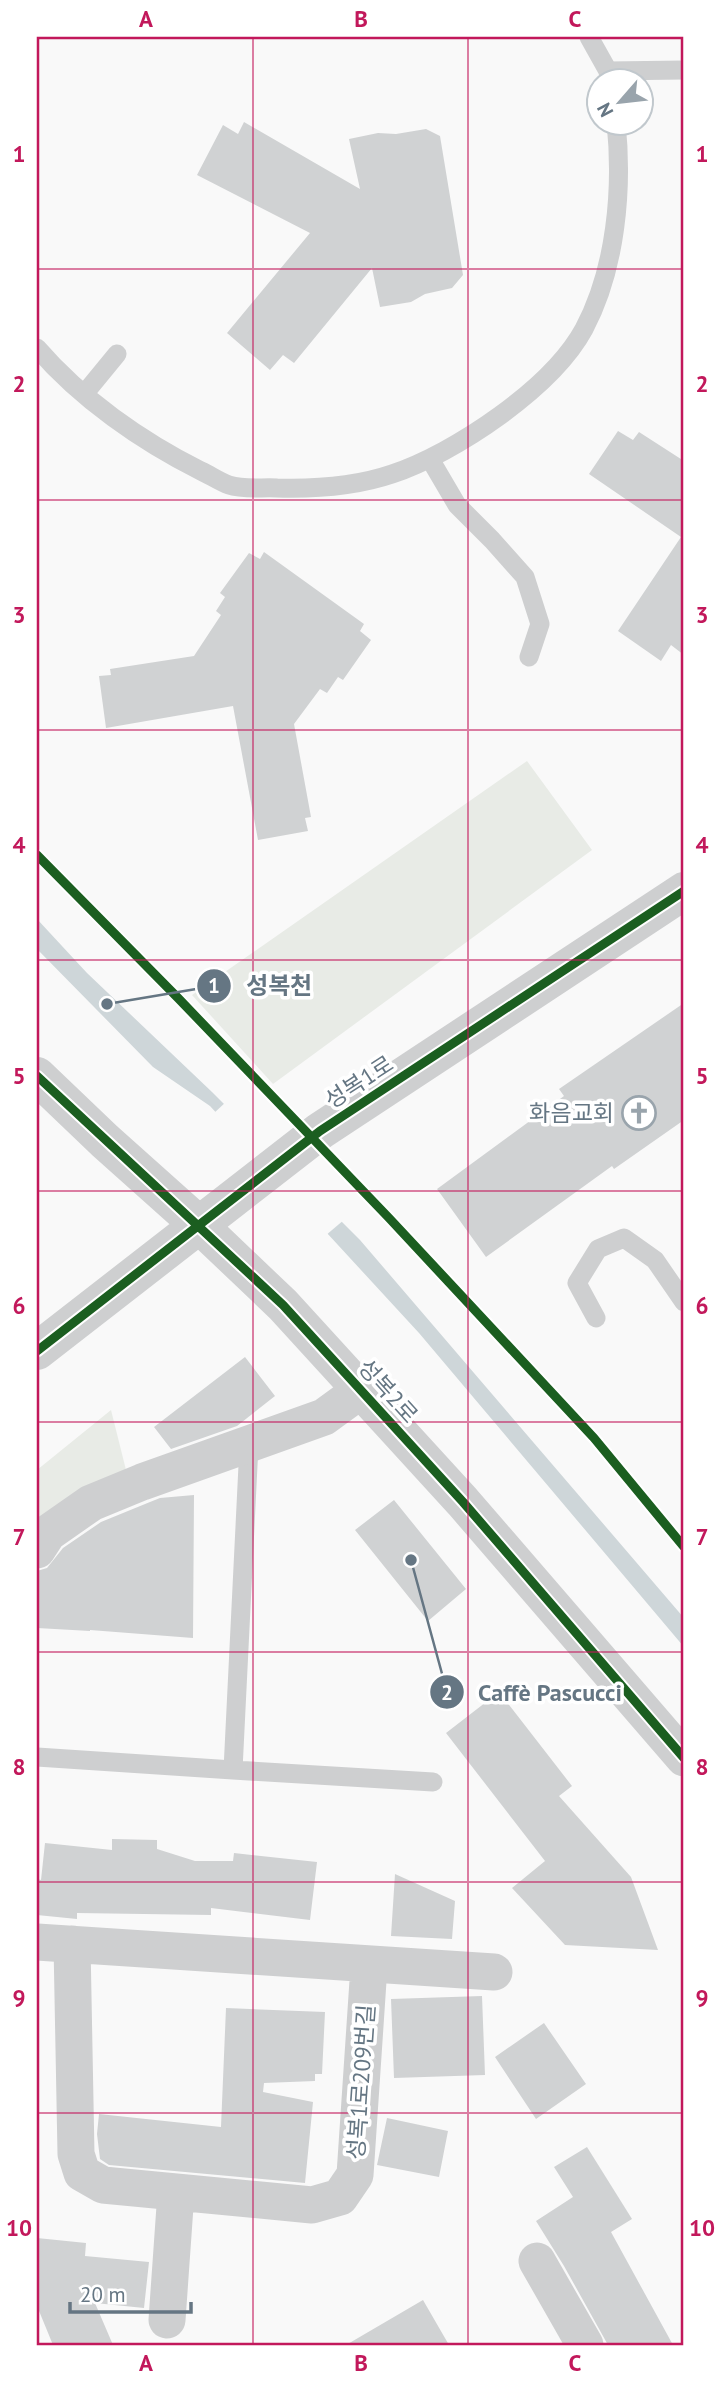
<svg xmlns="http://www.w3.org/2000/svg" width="721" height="2382" viewBox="0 0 721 2382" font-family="'PT Sans','Noto Sans KR',sans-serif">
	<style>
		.green { fill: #e8ebe6 }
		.water { fill: #ced6d9 }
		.pier { fill: #f9f9f9 }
		.building { fill: #d0d2d3 }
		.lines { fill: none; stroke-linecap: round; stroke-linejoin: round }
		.service { stroke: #cecfd0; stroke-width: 19 }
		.minor { stroke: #cecfd0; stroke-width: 37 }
		.tertiary { stroke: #cecfd0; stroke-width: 38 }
		.cycleway-casing { stroke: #fff; stroke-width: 13 }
		.cycleway { stroke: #1b5e20; stroke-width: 9 }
		.grid { fill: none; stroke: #c2185b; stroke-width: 2; stroke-opacity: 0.55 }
		.labels { text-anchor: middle; stroke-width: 7; stroke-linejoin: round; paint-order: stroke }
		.street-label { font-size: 23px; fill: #657683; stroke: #fff }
		.poi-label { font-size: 23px; fill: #657683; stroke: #fff; text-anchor: end }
		.leader { fill: none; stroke: #657683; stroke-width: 2.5 }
		.callout-dot { fill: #657683; stroke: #fff; stroke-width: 2.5 }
		.mark-label { font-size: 21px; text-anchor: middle; font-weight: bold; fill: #fff }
		.callout-label { font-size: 24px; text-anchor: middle; font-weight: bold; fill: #657683; stroke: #fff; stroke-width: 7; stroke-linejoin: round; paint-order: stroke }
		.neatline { fill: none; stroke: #c2185b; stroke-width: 2.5 }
		.grid-label { font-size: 23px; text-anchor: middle; font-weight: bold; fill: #c2185b }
	</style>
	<rect width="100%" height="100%" fill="#f9f9f9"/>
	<path class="green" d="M527 761 592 850 273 1084 192 995Z
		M111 1410 126 1470 37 1528V1470Z"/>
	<path class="water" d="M37 919 87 973 212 1092 360 1240 684 1618V1647L419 1333 210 1106 153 1067 37 949Z"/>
	<path class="pier" d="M227 1101 345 1219 325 1236 213 1114Z"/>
	<path class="building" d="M244 122 360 189 349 139 378 133 396 134 426 129 440 136 463 275 452 288 425 294 411 302 380 307 372 268 294 363 283 355 270 370 227 333 310 233 197 175 223 125 238 134Z
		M618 431 633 440 639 432 684 461V655L671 645 661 661 618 631 681 537 589 474Z
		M264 552 364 624 360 631 371 640 343 680 338 677 327 693 320 689 294 724 311 817 305 818 308 831 258 840 233 706 106 728 99 676 111 675 110 669 194 656 221 615 216 611 225 597 220 593 249 553 260 559Z
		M684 1003V1120L614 1169 612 1166 486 1257 437 1189 564 1096 559 1089Z
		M245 1357 275 1396 237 1426 171 1449 154 1427Z
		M194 1495 193 1638 90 1630V1631L37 1628V1571L47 1568 63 1548 101 1522 150 1502 160 1498Z
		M394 1500 466 1589 428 1621 355 1530Z
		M499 1692 572 1786 559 1796 631 1877 658 1950 565 1945 512 1888 545 1861 446 1733Z
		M112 1839 157 1840V1849L195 1861H233L234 1853 317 1862 310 1920 211 1908V1915L77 1913V1919L37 1915V1879L41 1880 45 1843 112 1850Z
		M395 1874 455 1901 452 1939 391 1936Z
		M482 1996 485 2075 394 2078 391 1999Z
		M226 2008 325 2012 322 2074H315V2081L264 2083 263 2092 313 2102 305 2183 109 2165 100 2159 97 2134 99 2114 221 2127Z
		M544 2023 586 2084 536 2119 495 2057Z
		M387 2118 448 2131 439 2177 377 2165Z
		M587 2147 632 2219 611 2232 673 2345H608L564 2266 536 2221 573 2197 554 2167Z
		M37 2238 86 2243 85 2256 149 2262 144 2308 95 2303 113 2345H53L37 2306Z
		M423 2300 449 2345H346Z"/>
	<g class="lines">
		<path class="service" d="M589 37 608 71 609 80
			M608 71 684 70
			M37 348C81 399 141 441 201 471 210 475 220 482 229 485 243 490 263 487 277 488 314 489 357 486 392 474 455 453 552 388 584 329 616 269 623 189 616 122
			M85 393 117 354
			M430 459 457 505 492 540 525 577 540 624 529 657
			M596 1318 577 1283 598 1249 624 1238 655 1260 684 1302
			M37 1757 233 1770 249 1445
			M233 1770 433 1782"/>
		<path class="minor" d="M199 1225 283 1305 463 1502 684 1758
			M37 1550 48 1533 91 1503 142 1482 324 1417 361 1390
			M37 1942 494 1972
			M72 1944 76 2154 82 2173 103 2185 312 2205 340 2197 355 2175 369 1966
			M537 2261 585 2345
			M167 2320 176 2192"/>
		<path class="tertiary" d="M37 1076 105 1141 199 1225
			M37 1351 320 1131 684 891"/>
		<g class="cycleway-casing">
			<path id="cycleway" d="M37 855 178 998 389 1218 594 1438 684 1547
				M37 1076 283 1305 463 1502 684 1758
				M37 1351 320 1131 684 891"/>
		</g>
		<use href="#cycleway" class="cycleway"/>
	</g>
	<path class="grid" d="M253 37V2345M468 37V2345M37 269H684M37 500H684M37 730H684M37 960H684M37 1191H684M37 1422H684M37 1652H684M37 1882H684M37 2113H684"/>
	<defs>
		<g id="church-ring" transform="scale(1.75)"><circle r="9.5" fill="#fff" stroke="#99a4ac" stroke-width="1.5"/><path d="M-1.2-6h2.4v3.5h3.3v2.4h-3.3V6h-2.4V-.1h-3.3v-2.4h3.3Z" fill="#99a4ac"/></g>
	</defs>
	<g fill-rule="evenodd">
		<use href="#church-ring" x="639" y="1113"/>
	</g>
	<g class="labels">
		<g class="street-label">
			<text transform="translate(359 1082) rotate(-33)" y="8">성복1로</text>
			<text transform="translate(388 1391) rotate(48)" y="8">성복2로</text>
			<text transform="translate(361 2082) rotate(-86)" y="8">성복1로209번길</text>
		</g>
		<g class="poi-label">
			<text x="614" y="1121">화음교회</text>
		</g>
	</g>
	<path class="leader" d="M107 1004L214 986M411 1560L447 1692"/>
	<g class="callout-dot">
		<circle cx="107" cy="1004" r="7"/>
		<circle cx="411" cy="1560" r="7"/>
		<circle cx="214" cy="986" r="18"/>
		<circle cx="447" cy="1692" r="18"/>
	</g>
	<g class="mark-label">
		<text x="214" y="993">1</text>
		<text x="447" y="1700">2</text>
	</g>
	<g class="callout-label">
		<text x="279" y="994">성복천</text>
		<text x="550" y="1701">Caffè Pascucci</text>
	</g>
	<rect width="721" height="2382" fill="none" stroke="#ffffff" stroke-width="77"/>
	<g transform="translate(620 102) rotate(242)"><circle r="33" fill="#ffffff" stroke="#c1c8cd" stroke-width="2"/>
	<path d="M0-5L12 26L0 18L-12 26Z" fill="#99a4ac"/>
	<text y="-10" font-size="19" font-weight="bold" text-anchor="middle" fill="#657683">N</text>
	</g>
	<path d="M70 2302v10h121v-10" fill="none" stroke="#657683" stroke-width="3.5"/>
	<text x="80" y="2302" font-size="21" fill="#657683" stroke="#ffffff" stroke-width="5" paint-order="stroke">20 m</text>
	<rect x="38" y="38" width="644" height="2306" class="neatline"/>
	<g class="grid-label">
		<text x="146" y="27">A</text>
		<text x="361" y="27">B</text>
		<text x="575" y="27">C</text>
		<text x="19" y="162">1</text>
		<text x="702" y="162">1</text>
		<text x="19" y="392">2</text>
		<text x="702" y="392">2</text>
		<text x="19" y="623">3</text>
		<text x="702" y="623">3</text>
		<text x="19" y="853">4</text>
		<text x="702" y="853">4</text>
		<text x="19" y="1084">5</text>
		<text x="702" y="1084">5</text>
		<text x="19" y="1314">6</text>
		<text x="702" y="1314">6</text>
		<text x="19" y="1545">7</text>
		<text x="702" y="1545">7</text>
		<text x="19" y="1775">8</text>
		<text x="702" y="1775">8</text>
		<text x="19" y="2006">9</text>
		<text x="702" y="2006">9</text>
		<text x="19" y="2236">10</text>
		<text x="702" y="2236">10</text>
		<text x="146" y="2371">A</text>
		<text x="361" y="2371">B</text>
		<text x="575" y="2371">C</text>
	</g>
</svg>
